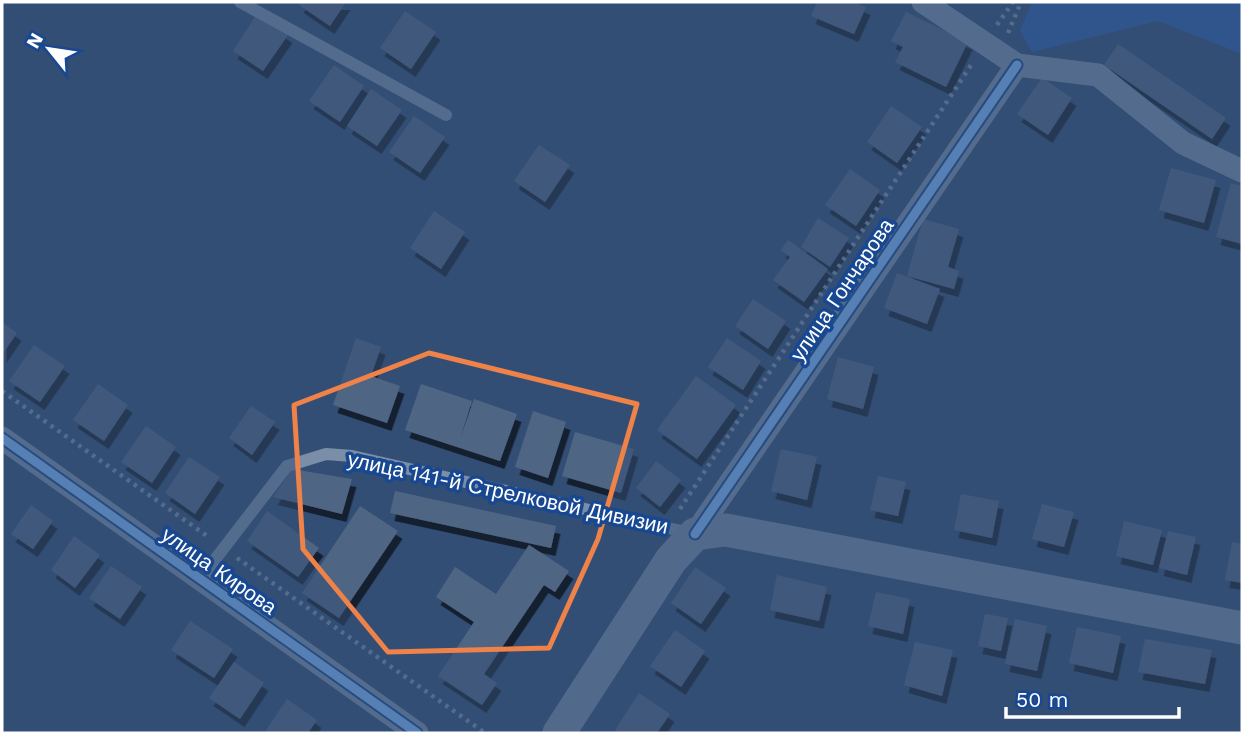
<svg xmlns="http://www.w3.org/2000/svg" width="1244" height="735" viewBox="0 0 1244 735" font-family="'Work Sans',sans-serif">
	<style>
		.green { fill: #2a5ea8 }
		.building { fill: #506584; filter: url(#shadow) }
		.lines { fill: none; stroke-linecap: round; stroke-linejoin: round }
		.path { stroke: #7a8ea8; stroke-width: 4.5; stroke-dasharray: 3.5 5; stroke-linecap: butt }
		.service { stroke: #7a8ea8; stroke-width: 12 }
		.minor { stroke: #7a8ea8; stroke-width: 23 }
		.secondary { stroke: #768aa4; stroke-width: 33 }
		.cycleway-casing { stroke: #174891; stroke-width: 13 }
		.cycleway { stroke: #80bcff; stroke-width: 9 }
		.marked { fill: none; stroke: #ee8249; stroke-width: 5; stroke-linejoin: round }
		.labels { text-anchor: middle; stroke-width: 7; stroke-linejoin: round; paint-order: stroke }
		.street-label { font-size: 21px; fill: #fff; stroke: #174891 }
	</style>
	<defs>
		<filter id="shadow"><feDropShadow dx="4.5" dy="8" stdDeviation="0" flood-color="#0009"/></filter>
	</defs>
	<rect width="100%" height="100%" fill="#334e75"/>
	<path class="green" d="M1032 2H1242V54L1158 21 1032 52 1020 31Z"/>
	<path class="building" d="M301 2H346L330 26 299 5Z
		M817 2H854L866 7 854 34 811 16Z
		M405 11 436 32 411 69 380 48Z
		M906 12 968 42 946 87 895 62 903 47 891 41Z
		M257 14 288 35 263 71 233 51Z
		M1118 44 1226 118 1212 139 1104 65Z
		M334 65 364 86 340 122 309 101Z
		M1042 78 1072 98 1048 135 1017 114Z
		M371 89 402 110 377 146 347 126Z
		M891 106 922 127 897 163 867 142Z
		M414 116 445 137 420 173 389 152Z
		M539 145 570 165 545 202 514 181Z
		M1171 168 1216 180 1204 223 1159 210Z
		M850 169 880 190 856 226 825 205Z
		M1231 183 1242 186V244L1216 237Z
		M434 211 465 232 441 269 410 248Z
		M818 218 849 238 830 267 801 247Z
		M923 219 959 229 948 267 959 271 954 289 907 276Z
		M788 240 828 269 804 302 773 280 790 257 781 250Z
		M897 273 940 289 927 324 884 308Z
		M753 299 786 321 768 349 735 326Z
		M2 322 17 333 2 355Z
		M356 338 381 347 371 376 400 386 387 423 333 405Z
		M727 338 761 361 743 390 708 367Z
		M34 345 65 366 40 402 9 381Z
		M838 357 874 367 863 409 827 399Z
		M696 376 736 405 697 459 657 430Z
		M98 384 128 405 104 441 73 420Z
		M421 384 472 401 460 439 474 399 517 414 500 461 405 430Z
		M251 406 275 422 252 455 229 438Z
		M533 411 566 422 548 478 515 467Z
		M146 426 176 447 152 483 121 462Z
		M575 432 634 449 621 493 562 476Z
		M781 449 817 457 807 500 771 491Z
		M189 457 220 477 195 514 165 493Z
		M656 461 681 480 660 507 636 488Z
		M292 469 352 479 342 514 273 497Z
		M878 476 906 482 898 516 870 510Z
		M395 491 556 526 551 548 390 513Z
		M961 494 999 501 992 538 954 530Z
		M1042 504 1074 512 1064 547 1032 539Z
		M31 505 53 521 33 549 11 534Z
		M360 506 398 531 339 618 302 593Z
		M267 511 319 548 298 577 247 541Z
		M1124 521 1162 530 1153 565 1116 556Z
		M1168 531 1196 537 1187 575 1159 568Z
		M74 536 100 555 75 588 51 570Z
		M1232 542 1242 544V583L1225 580Z
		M529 545 569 571 555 592 544 585 484 674 497 683 482 705 438 676 474 622 436 597 455 567 496 594Z
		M111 566 142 587 120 619 89 598Z
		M695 567 726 588 701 624 671 603Z
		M777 575 827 587 819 621 770 610Z
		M876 592 910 599 903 634 868 626Z
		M985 614 1008 618 1001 651 978 646Z
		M1015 619 1047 626 1037 671 1005 664Z
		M190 621 233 649 214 678 171 650Z
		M1077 627 1121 636 1113 673 1069 663Z
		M675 630 705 651 681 687 650 666Z
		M1145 639 1212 650 1205 684 1138 672Z
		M915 642 953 650 942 696 904 685Z
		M234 662 264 683 240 719 209 698Z
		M639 693 670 714 657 733H620L615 730Z
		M287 699 317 720 308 733H264Z"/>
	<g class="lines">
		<path class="path" d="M997 25 1013 2
			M1008 33 1021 2
			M2 391 210 538
			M680 509 973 62
			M237 558 485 733"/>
		<path class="service" d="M240 2 446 115
			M200 579 287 466 326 454 352 456 690 533"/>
		<path class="minor" d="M923 2 1017 65 1098 75 1183 143 1242 171
			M2 438 417 733
			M695 534 1017 65"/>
		<path class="secondary" d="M559 733 671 560 695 534 726 530 1242 628"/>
		<g class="cycleway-casing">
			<path id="cycleway" d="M2 438 417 733
				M695 534 1017 65"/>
		</g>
		<use href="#cycleway" class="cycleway"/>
	</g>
	<path d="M0 0H1244V735H0ZM429 353 637 404 598 539 549 648 388 652 303 549 294 405Z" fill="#334e75" fill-opacity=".55" fill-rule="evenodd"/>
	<path class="marked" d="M429 353 637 404 598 539 549 648 388 652 303 549 294 405Z"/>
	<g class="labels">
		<g class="street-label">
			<text transform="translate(842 290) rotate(-56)" y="7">улица Гончарова</text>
			<text transform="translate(508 493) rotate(12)" y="7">улица 141-й Стрелковой Дивизии</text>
			<text transform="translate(219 571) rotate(35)" y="7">улица Кирова</text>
		</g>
	</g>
	<rect width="1244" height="735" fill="none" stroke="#ffffff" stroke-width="7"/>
	<g transform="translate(49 49) rotate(300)" stroke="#174891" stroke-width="5" paint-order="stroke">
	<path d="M0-5L12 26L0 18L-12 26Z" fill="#ffffff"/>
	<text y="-10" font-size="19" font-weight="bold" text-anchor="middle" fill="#ffffff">N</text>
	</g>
	<path d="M1006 707v10h173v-10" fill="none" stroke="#ffffff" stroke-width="3.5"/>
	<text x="1016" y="707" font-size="21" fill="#ffffff" stroke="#174891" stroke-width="5" paint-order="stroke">50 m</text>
</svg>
